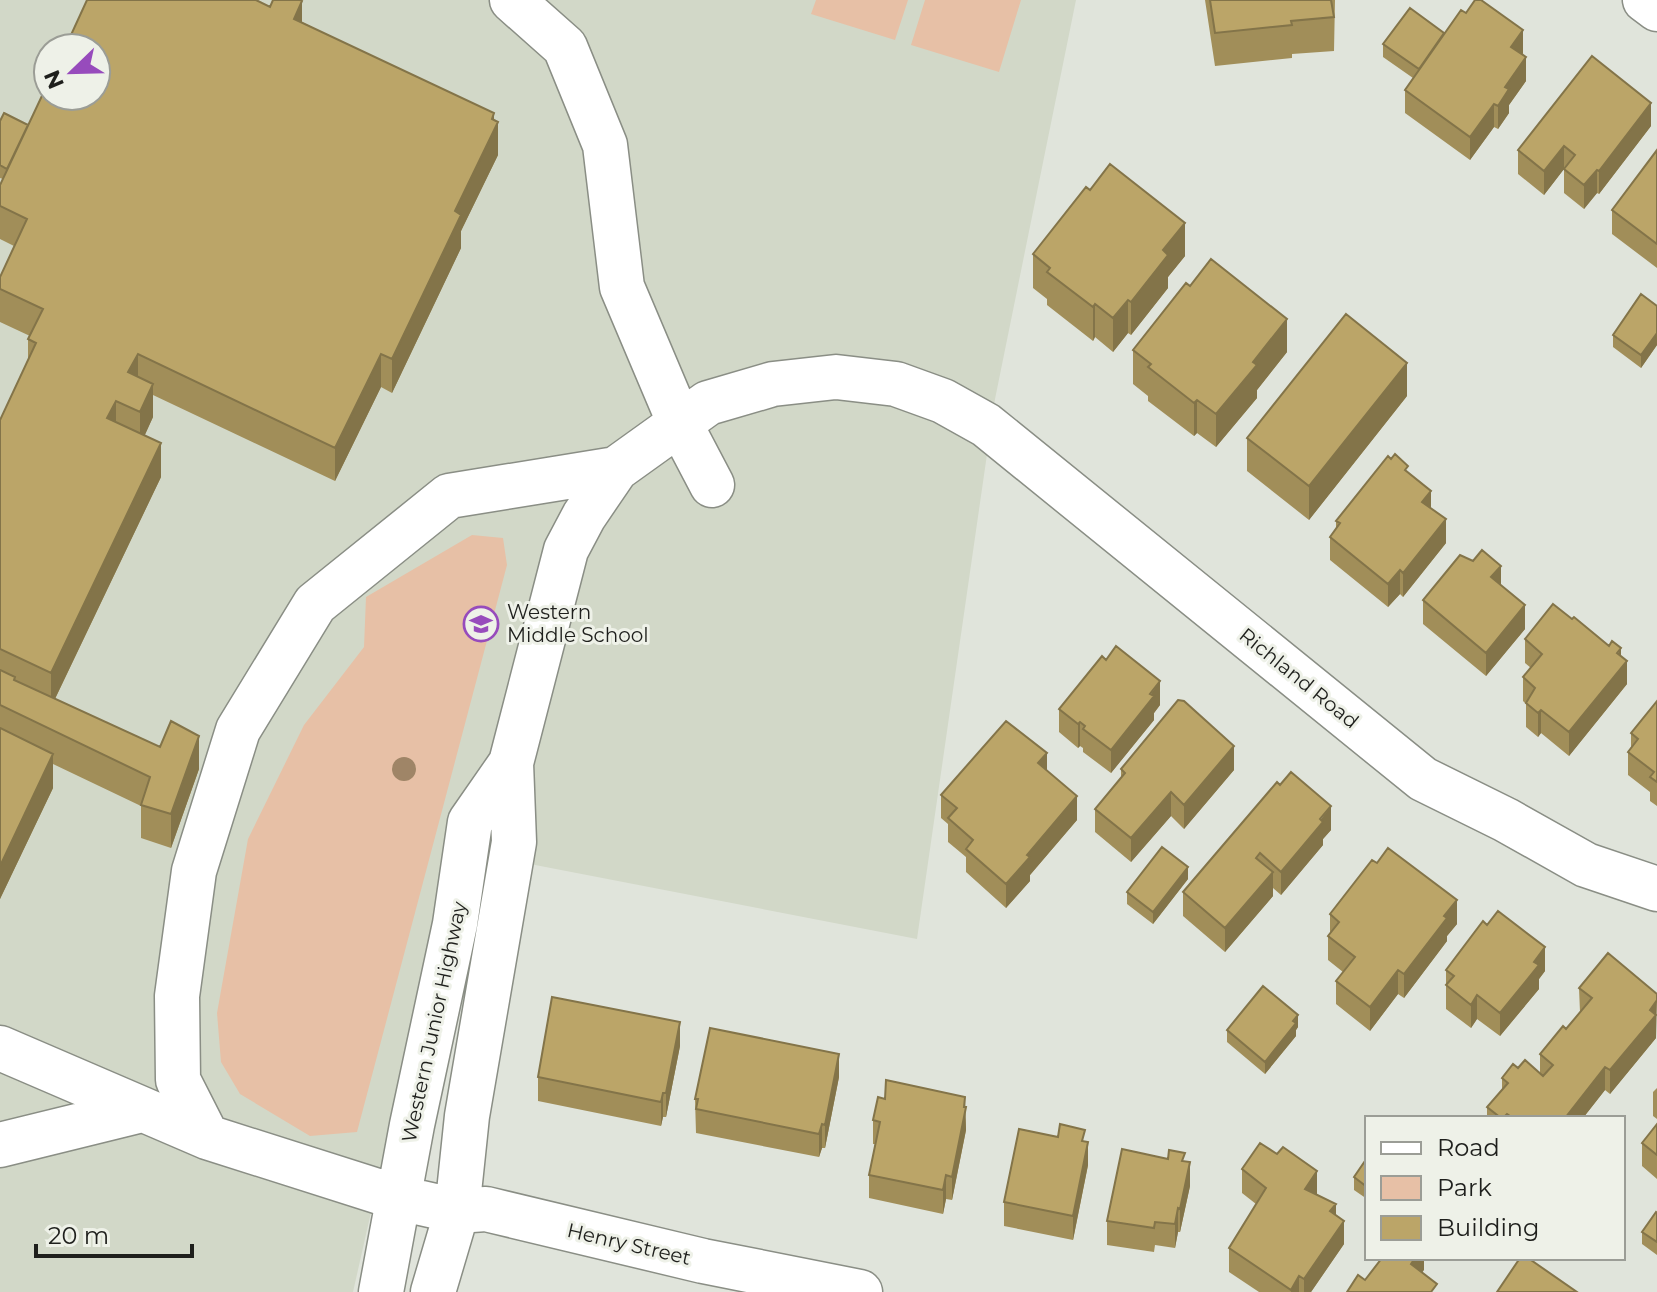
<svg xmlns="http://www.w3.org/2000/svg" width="1657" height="1292" viewBox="0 0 1657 1292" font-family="Montserrat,sans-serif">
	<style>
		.built { fill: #d2d8c8; fill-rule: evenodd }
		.green { fill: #e7c0a6 }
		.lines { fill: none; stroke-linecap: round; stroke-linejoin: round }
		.minor-casing { stroke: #8a8e85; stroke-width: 47 }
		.minor { stroke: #fff; stroke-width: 44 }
		.tree { fill: #9f8567 }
		.wall { fill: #a18e59 }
		.shaded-wall { fill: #837449 }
		.building { fill: #bba568; stroke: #837449; stroke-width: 2 }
		.labels { text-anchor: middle; stroke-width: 6; stroke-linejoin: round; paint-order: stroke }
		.poi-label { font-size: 20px; fill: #1e1f1c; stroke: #eef1e8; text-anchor: start }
		.street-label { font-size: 20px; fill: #1e1f1c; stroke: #eef1e8 }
	</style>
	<rect width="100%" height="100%" fill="#e0e4db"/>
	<path class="built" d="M0 0H1076L995 399 917 939 453 849 353 1292H0ZM48 48H96V96H48Z"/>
	<path class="green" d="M816 0H908L895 40 811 14Z
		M925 0H1021L999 72 911 45Z
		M472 535 503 538 507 565 357 1132 310 1136 240 1094 221 1062 217 1013 248 839 304 725 364 647 366 597Z"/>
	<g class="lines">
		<g class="minor-casing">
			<path id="minor" d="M512 0 565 47 605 145 622 287 680 424 712 485
				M1645 0 1657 9
				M0 1048 207 1137 399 1198 457 1211 486 1209 703 1261 860 1292
				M207 1137 178 1080 177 996 194 871 238 730 315 604 449 496 616 469
				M0 1145 142 1110
				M381 1292 412 1125 455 924 470 822 511 763
				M433 1292 457 1211 467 1116 514 842 511 763 566 550 584 516 616 469 708 403 773 384 836 377 896 384 943 401 986 425 1423 779 1506 820 1586 865 1657 889"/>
		</g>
		<use href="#minor" class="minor"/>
	</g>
	<circle class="tree" cx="404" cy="769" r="12"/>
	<path class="wall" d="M1205 0H1335L1334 51 1292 54V58L1215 66Z
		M302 22 494 120 498 155 461 231V248L392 393 381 387 335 481 153 395V417L144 436 161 477 55 699 199 769 171 848 141 838V806L53 764V788L0 899V420L28 360V339L30 336 0 322V277L14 246 0 239V185L3 179 0 178V121L28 125Z
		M1444 33 1523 53 1526 81 1509 105V113L1498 129 1494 127 1470 160 1405 113V90L1413 78 1383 57V44Z
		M1651 126 1599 194 1597 193 1584 209 1564 193V169L1544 195 1518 174V150Z
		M1657 150V268L1612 234V210Z
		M1033 254 1185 256 1168 277V288L1131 335 1128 333 1113 352 1095 337 1093 341 1047 305V299L1033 288Z
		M1657 306V345L1641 368 1613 347V335Z
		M1133 350 1287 352 1257 390V398L1216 447 1197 433 1194 436 1148 401V396L1133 384Z
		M1407 396 1309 520 1247 471V438Z
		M1408 472 1431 509 1446 543 1403 597 1400 594 1388 607 1330 560V537L1336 528V521Z
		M1501 585 1525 629 1486 676 1423 624V600Z
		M1572 619 1621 656 1627 684 1569 756 1541 733 1538 737 1526 727V704L1523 701V677L1531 668 1525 663V639Z
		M1657 701V806L1650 801V792L1628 775V752L1631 747V733Z
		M1160 705 1154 713V720L1111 773 1083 752V748L1080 746 1078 748 1059 732V709Z
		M1121 769 1234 770 1184 829 1171 816 1131 862 1095 832V809L1121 778Z
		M1047 771 1077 820 1030 875V881L1006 908 966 872V857L948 842V824L941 818V795Z
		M1277 782 1331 830 1323 839V845L1281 895 1273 888V896L1225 952 1183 916V892Z
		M1377 863 1457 924 1447 936V941L1404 998 1398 994 1370 1031 1336 1004V981L1343 972 1328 960V936L1330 933V914Z
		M1188 879 1153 924 1127 904V892Z
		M1446 970 1545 971 1539 979V989L1500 1036 1477 1019 1471 1028 1446 1009Z
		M1579 988 1656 1026V1038L1610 1094 1605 1090 1583 1118H1487V1107L1502 1090V1078L1518 1068 1540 1073V1054L1566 1029 1580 1012Z
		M1298 1027 1296 1030V1036L1265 1074 1227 1042V1030Z
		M680 1046 666 1117H663L661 1126 538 1101V1077Z
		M839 1077 825 1148H822L819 1157 696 1133 695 1099Z
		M1657 1088V1119L1653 1116V1092Z
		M885 1099 965 1107 966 1130 952 1200 946 1199 943 1214 869 1198V1175L875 1144H873V1120Z
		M1657 1124V1179L1642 1166V1143Z
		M1085 1141 1088 1165 1073 1240 1004 1226V1202Z
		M1367 1158V1199L1354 1190V1177Z
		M1185 1162 1190 1186 1180 1232H1178L1175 1248 1155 1245 1154 1252 1107 1245V1221Z
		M1242 1169 1317 1195 1336 1215 1344 1244 1311 1292H1259L1229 1272V1248L1256 1204 1242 1193Z
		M1657 1213V1255L1642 1244V1232Z"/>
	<path class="shaded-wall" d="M302 1V34L294 19Z
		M1523 30V53L1511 70V47Z
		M1526 57V81L1509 105V113L1498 129V106L1505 87Z
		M1651 103V126L1599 194V171Z
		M1494 104V127L1470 160V137Z
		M494 113V129L498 122V155L461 231V248L392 393V359L455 211Z
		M1564 146V169L1544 195V171Z
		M1597 170V193L1584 209V185Z
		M1185 223V256L1168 277V288L1131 335V302L1163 250Z
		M1128 300V333L1113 352V318Z
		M1095 304V337L1093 341V307Z
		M1287 319V352L1257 390V398L1216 447V414L1253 362Z
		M1657 333V345L1641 368V355Z
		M138 354V387L128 372Z
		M381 354V387L335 481V448Z
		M1407 363V396L1309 520V486Z
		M153 384V417L140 446V412Z
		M1197 400V433L1194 436V403Z
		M116 401V434L107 418Z
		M161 443V477L51 707V673Z
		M1431 491V514L1422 502Z
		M1446 519V543L1403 597V573Z
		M1501 566V589L1491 577Z
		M1400 570V594L1388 607V584Z
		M1525 605V629L1486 676V653Z
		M1621 648V668L1627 661V684L1569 756V732Z
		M1160 681V705L1154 713V720L1111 773V750Z
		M1541 710V733L1538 737V713Z
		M1080 722V746L1078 748V724Z
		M199 736V769L171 848V814Z
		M1234 746V770L1184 829V805Z
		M1047 753V777L1038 763Z
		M53 754V788L0 899V866Z
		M1171 792V816L1131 862V838Z
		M1077 796V820L1030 875V881L1006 908V884L1027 855Z
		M1331 806V830L1323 839V845L1281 895V872Z
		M1188 867V879L1153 924V912Z
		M1273 872V896L1225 952V928Z
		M1457 900V924L1447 936V941L1404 998V974L1444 916Z
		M1545 947V971L1539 979V989L1500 1036V1013L1534 962Z
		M1398 970V994L1370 1031V1007Z
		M1477 995V1019L1471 1028V1005Z
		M1657 1000 1656 1038 1610 1094V1070L1650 1010Z
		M1298 1015V1027L1296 1030V1036L1265 1074V1062Z
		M680 1022V1046L666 1117V1093Z
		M839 1054V1077L825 1148V1125Z
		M1605 1067V1090L1583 1118H1565Z
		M663 1093V1117L661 1126V1102Z
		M965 1097 966 1130 952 1200V1177Z
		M822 1124V1148L819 1157V1134Z
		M1088 1142V1165L1073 1240V1216Z
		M1190 1162V1186L1180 1232V1209Z
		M1317 1171V1195L1305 1189Z
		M946 1175V1199L943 1214V1190Z
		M1336 1204V1228L1330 1211Z
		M1178 1208V1232L1175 1248V1224Z
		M1344 1221V1244L1311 1292H1304V1279Z
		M1415 1258H1424V1270L1411 1288V1264Z
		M1299 1276V1292H1291V1290Z"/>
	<path class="building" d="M87 0H256L270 7 273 0H300L302 1 294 19 494 113 492 119 498 122 455 211 461 215 392 359 381 354 335 448 138 354 128 372 153 384 140 412 116 401 107 418 161 443 51 673 0 649V420L36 343 28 339 43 309 0 289V277L27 219 0 206V185L48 83V96H96V48H65Z
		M1210 0H1331L1334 17 1291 21 1292 25 1215 33Z
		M1475 0H1481L1523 30 1511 47 1526 57 1505 87 1509 89 1498 106 1494 104 1470 137 1405 90 1461 10 1466 13Z
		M1410 8 1444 33 1419 69 1383 44Z
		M1592 56 1651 103 1599 171 1597 170 1584 185 1564 169 1575 155 1564 146 1544 171 1518 150Z
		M4 113 28 125 7 169 0 165V121Z
		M1657 150V244L1612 210Z
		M1110 164 1185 223 1163 250 1168 255 1131 302 1128 300 1113 318 1095 304 1093 307 1047 272 1050 268 1033 254 1086 187 1090 190Z
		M1211 259 1287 319 1253 362 1257 365 1216 414 1197 400 1194 403 1148 367 1151 364 1133 350 1186 283 1190 286Z
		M1641 294 1657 306V333L1641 355 1613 335Z
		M1346 314 1407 363 1309 486 1247 438Z
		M1395 454 1408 466 1405 470 1431 491 1422 502 1446 519 1403 573 1400 570 1388 584 1330 537 1340 523 1336 521 1388 456 1391 459Z
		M1482 550 1501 566 1491 577 1525 605 1486 653 1423 600 1460 555 1473 561Z
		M1553 604 1572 619 1574 617 1609 646 1612 641 1621 648 1617 653 1627 661 1569 732 1541 710 1538 713 1526 703 1535 688 1523 677 1542 654 1525 639Z
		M1116 646 1160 681 1150 694 1154 696 1111 750 1083 729 1085 726 1080 722 1078 724 1059 709 1102 656 1106 660Z
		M0 670 15 677 14 680 160 747 171 721 199 736 171 814 141 805 150 777 0 705Z
		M1178 700 1184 701 1234 746 1184 805 1171 792 1131 838 1095 809 1125 773 1121 769Z
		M1657 701V782L1650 777 1654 772 1628 752 1638 739 1631 733Z
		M1006 721 1047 753 1038 763 1077 796 1027 855 1030 857 1006 884 966 849 973 840 948 818 957 808 941 795Z
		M0 728 53 754 0 866Z
		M1291 772 1331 806 1320 819 1323 822 1281 872 1260 853 1256 858 1273 872 1225 928 1183 892 1277 782 1280 785Z
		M1162 847 1188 867 1153 912 1127 892Z
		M1388 848 1457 900 1444 916 1447 918 1404 974 1398 970 1370 1007 1336 981 1355 957 1328 936 1339 922 1330 914 1372 860 1377 863Z
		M1498 911 1545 947 1534 962 1539 965 1500 1013 1477 995 1471 1005 1446 985 1454 976 1446 970 1483 921 1487 925Z
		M1608 953 1657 994V1000L1650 1010 1656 1015 1610 1070 1605 1067 1565 1118H1513L1507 1114 1503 1118H1501L1487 1107 1508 1083 1502 1078 1513 1064 1518 1068 1525 1060 1543 1076 1553 1065 1540 1054 1563 1026 1566 1029 1592 998 1579 988Z
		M1263 986 1298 1015 1293 1021 1296 1023 1265 1062 1227 1030Z
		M552 997 680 1022 666 1093H663L661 1102 538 1077Z
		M710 1028 839 1054 825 1125 822 1124 819 1134 696 1109 698 1099H695Z
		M886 1080 965 1097 964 1107H966L952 1177 946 1175 943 1190 869 1175 880 1122 873 1120 878 1097 885 1099Z
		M1060 1124 1085 1130 1082 1141 1088 1142 1073 1216 1004 1202 1019 1129 1058 1137Z
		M1657 1124V1155L1642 1143Z
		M1260 1143 1277 1154 1283 1147 1317 1171 1305 1189 1336 1204 1330 1211 1344 1221 1304 1279 1299 1276 1291 1290 1229 1248 1266 1188 1242 1169Z
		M1122 1149 1168 1159 1169 1150 1185 1153 1182 1161 1190 1162 1180 1209 1178 1208 1175 1224 1155 1222 1154 1228 1107 1221Z
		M1367 1158V1187L1354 1177Z
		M1656 1212 1657 1213V1242L1642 1232Z
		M1382 1258H1415L1411 1264 1437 1284 1431 1292H1347L1358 1275 1365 1280Z
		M1520 1258H1528L1577 1292H1497Z"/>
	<defs>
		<g id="school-ring" transform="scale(1.8)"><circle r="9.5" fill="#eef1e8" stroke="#974bbc" stroke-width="1.5"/><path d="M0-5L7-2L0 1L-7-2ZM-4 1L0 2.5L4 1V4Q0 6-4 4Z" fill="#974bbc"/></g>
	</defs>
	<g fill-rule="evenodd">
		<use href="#school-ring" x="481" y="624"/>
	</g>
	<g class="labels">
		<g class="poi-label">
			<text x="507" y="619">Western<tspan x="507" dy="23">Middle School</tspan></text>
		</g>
		<g class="street-label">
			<text transform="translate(1299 678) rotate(39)" y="7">Richland Road</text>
			<text transform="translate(434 1022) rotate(-78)" y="7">Western Junior Highway</text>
			<text transform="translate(629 1244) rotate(13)" y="7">Henry Street</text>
		</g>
	</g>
	<rect x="1365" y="1116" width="260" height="144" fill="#eef1e8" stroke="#9b9d96" stroke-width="2"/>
	<rect x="1381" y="1142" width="40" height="12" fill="#ffffff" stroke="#9b9d96" stroke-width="2"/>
	<text x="1437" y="1156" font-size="24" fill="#1e1f1c">Road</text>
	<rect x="1381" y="1176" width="40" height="24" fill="#e7c0a6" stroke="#9b9d96" stroke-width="2"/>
	<text x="1437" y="1196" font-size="24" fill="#1e1f1c">Park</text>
	<rect x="1381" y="1216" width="40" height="24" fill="#bba568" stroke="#9b9d96" stroke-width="2"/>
	<text x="1437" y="1236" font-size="24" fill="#1e1f1c">Building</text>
	<g transform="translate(72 72) rotate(247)"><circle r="38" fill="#eef1e8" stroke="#9b9d96" stroke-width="2"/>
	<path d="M0-6L14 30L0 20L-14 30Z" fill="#974bbc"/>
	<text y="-12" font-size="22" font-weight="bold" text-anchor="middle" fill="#1e1f1c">N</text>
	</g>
	<path d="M36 1244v12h156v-12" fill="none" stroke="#1e1f1c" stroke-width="4"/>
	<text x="48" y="1244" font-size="24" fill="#1e1f1c" stroke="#eef1e8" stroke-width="6" paint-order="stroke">20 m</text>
</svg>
